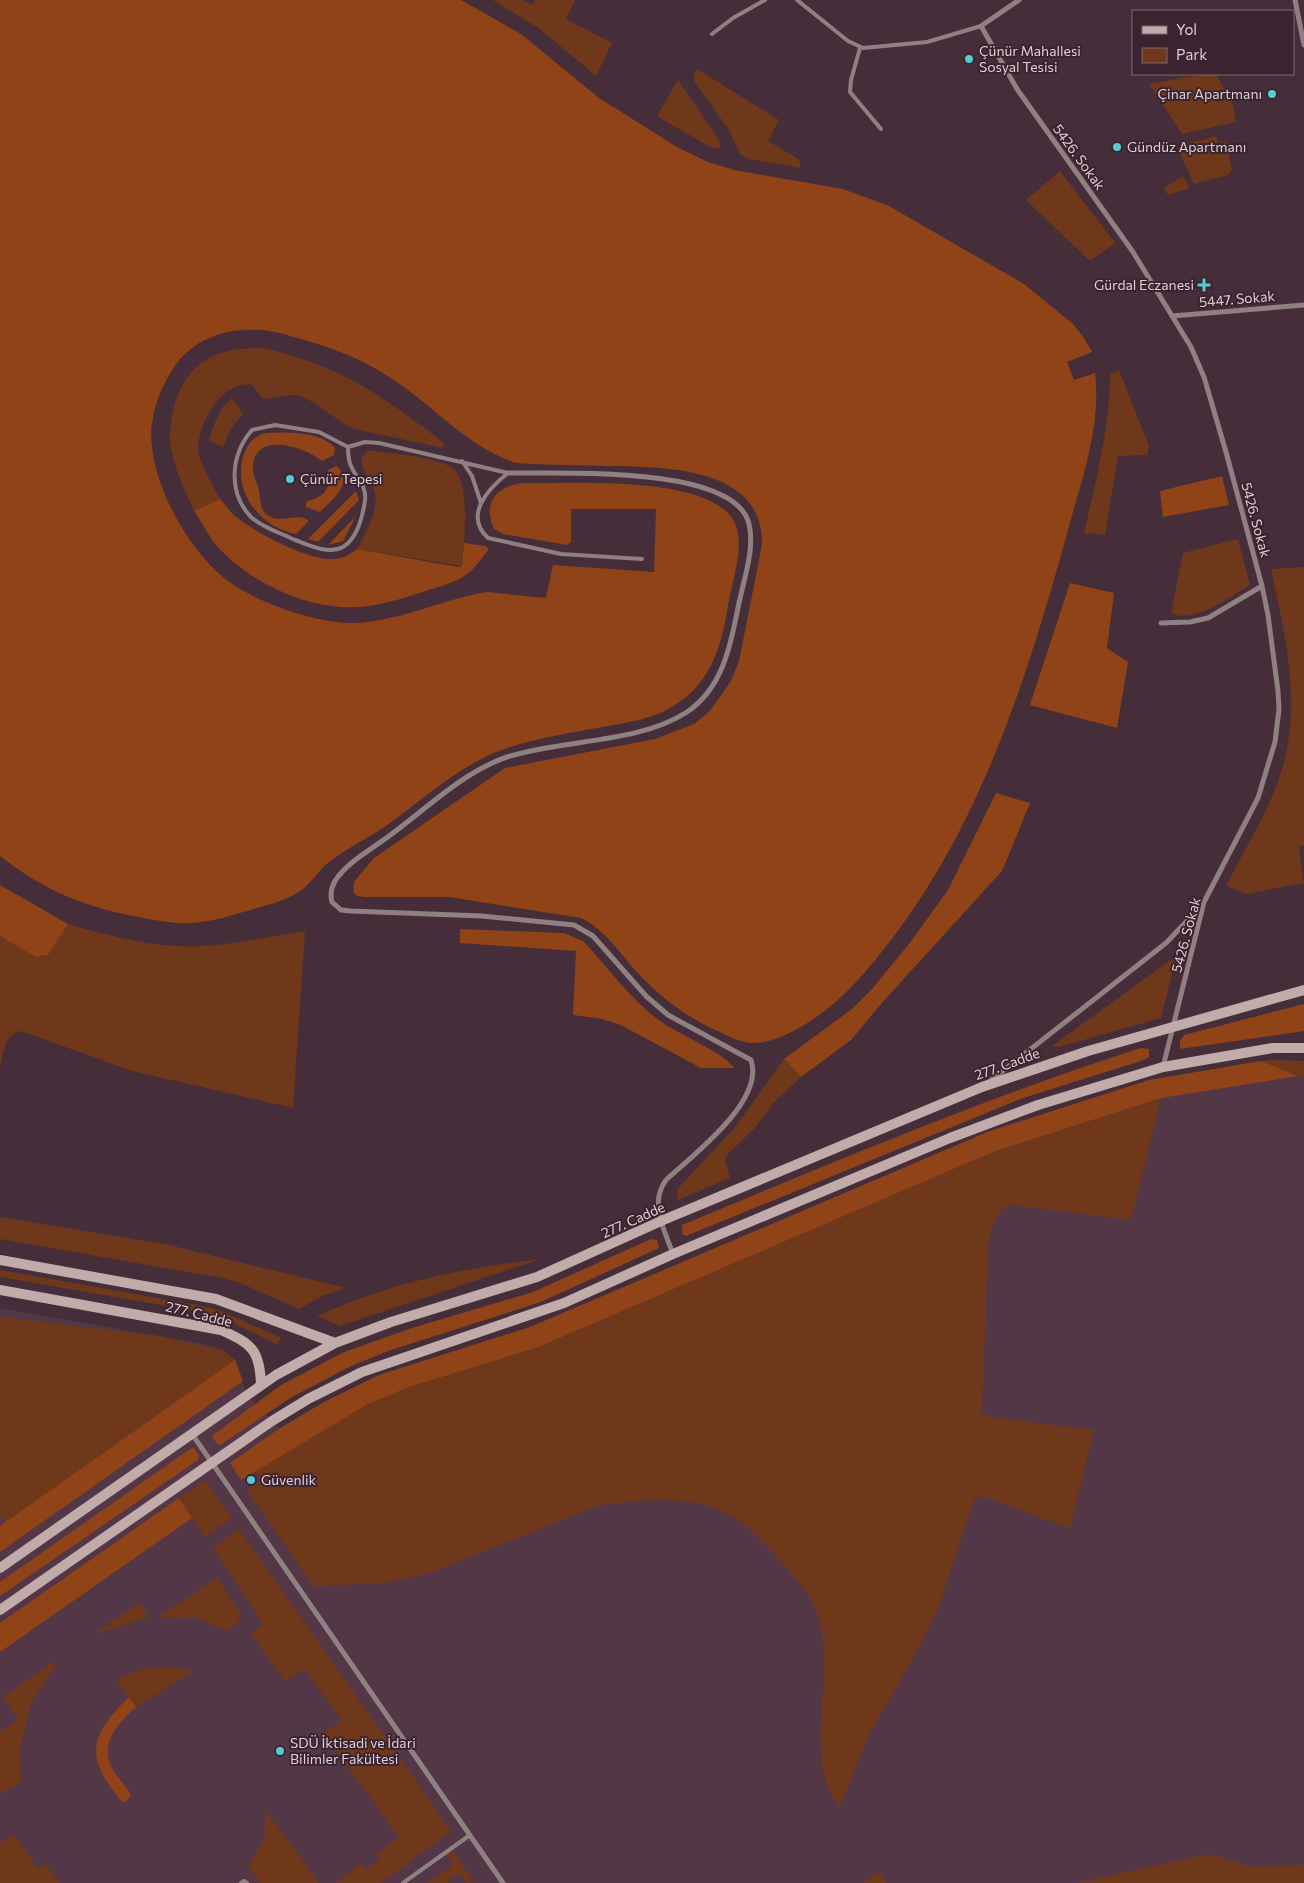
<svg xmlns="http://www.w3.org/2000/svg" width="1304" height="1883" viewBox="0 0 1304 1883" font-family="Commissioner,sans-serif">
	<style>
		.built { fill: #543746 }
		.green { fill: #6f381a }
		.forest { fill: #904316 }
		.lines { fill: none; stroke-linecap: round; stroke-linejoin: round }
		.lane { stroke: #8f8181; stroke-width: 4 }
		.street { stroke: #8f8181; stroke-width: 5 }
		.secondary { stroke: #c2abab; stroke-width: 10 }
		.poi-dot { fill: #51ccd3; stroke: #3b242f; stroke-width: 2 }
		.labels { text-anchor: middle; stroke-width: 4; stroke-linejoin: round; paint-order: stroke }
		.poi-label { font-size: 14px; fill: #dfcfd6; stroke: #3b242f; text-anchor: start }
		.street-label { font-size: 14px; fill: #dfcfd6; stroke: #3b242f }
	</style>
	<rect width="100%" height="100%" fill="#452e3a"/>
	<path class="built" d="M1271 1060 1304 1061V1883H0V1308L204 1344 223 1350 235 1360 247 1395 279 1428 324 1402 379 1375 530 1327 990 1131 1149 1080Z"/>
	<path class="green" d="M493 0H523L532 5 535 0H575L566 19 612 43 596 76 540 29Z
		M697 69 779 120 768 141 800 160V168L749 159 740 154 729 130 694 81V75Z
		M1202 74H1216L1233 105 1236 122 1182 134 1149 84Z
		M678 80 719 140 721 147 717 149 710 147 657 116Z
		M1216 136 1218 143 1227 142 1232 170 1228 175 1194 184 1178 149 1184 145Z
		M1060 171 1115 243 1090 261 1026 200Z
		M1183 176 1189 188 1168 195 1164 188Z
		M264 348C341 366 381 395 443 442L444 446 443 448 354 429C336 421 312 396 293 395 284 395 275 398 266 399L262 398 252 385C222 380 198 423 198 449 199 462 214 487 220 499L194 511C184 489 173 466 170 442 169 428 172 413 176 400 192 357 220 348 264 348Z
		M1119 370 1149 446 1147 455 1118 456 1105 535 1084 533C1096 480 1110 428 1110 374Z
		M232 399 243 414 230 430 223 447 209 441C214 426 218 408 232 399Z
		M368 451H375C392 453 447 459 456 471 470 490 464 544 462 566L357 549C365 535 381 507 374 489 369 477 360 472 362 457Z
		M1238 539 1250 585C1230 596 1195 625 1171 613L1183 553Z
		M1304 567V845L1299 847 1304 883 1247 894 1226 886C1245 848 1270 810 1282 769 1302 702 1285 635 1271 569Z
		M68 924C104 934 139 944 176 946 218 949 263 937 305 931L293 1108 132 1071 21 1031C3 1035 4 1053 0 1067V936L41 957 48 955Z
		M1172 959 1175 962 1174 965 1161 1018 1059 1047 1052 1046Z
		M784 1059 801 1077 773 1103 755 1128 727 1155 725 1160 730 1178 678 1200 677 1191 681 1185 736 1126Z
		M1271 1060 1304 1061V1078L1261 1061Z
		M1161 1098 1131 1220 1014 1205C996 1204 990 1232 988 1247L982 1413 990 1417 1094 1430 1070 1528 987 1498 980 1496 974 1499 939 1606 922 1642 870 1733 839 1807C807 1764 827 1703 824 1652 823 1638 821 1620 815 1607 807 1587 763 1541 746 1526 735 1517 720 1509 706 1505 672 1496 634 1501 600 1505L427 1574 384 1583 313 1586 247 1490 260 1481 255 1471 337 1421 368 1404 409 1387 536 1348 993 1152Z
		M0 1217 169 1245 346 1288 322 1296 299 1309 240 1283 222 1278 0 1239Z
		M541 1259 340 1326 317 1316C389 1283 463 1268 541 1259Z
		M0 1270 203 1306 221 1311 281 1338 277 1344 220 1317 202 1312 0 1277Z
		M0 1317 153 1335 223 1350 235 1360 6 1522 0 1516Z
		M205 1480 232 1518 205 1537 179 1498Z
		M239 1529 451 1831 381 1883H335L361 1864 366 1869 380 1859 376 1854 399 1837 323 1733 342 1720 304 1669 285 1681 251 1634 263 1624 213 1548Z
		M217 1578 241 1615 238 1622 227 1631 197 1618 159 1617Z
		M139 1603 149 1617 92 1635Z
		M54 1661 56 1665 31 1703 20 1748 21 1782 0 1794V1732L18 1719 3 1697Z
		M153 1667 184 1668 193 1671 136 1707 117 1681 123 1676Z
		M266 1810 319 1883H260L248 1866 264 1840Z
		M14 1835 38 1869 46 1864 60 1883H0V1843Z
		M451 1849 474 1881 467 1883 459 1873 446 1883H428L453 1865 445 1853Z
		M1209 1854 1253 1867 1304 1865V1883H1076Z
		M879 1872 887 1883H863Z"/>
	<path class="forest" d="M0 0H461L521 34 599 98 677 147 708 162 734 170 843 189 889 206 1024 284 1073 324 1084 338 1092 352 1067 362 1074 380 1095 373C1102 429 1079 487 1065 541 1026 681 980 824 891 940 867 971 842 1001 809 1022 792 1032 774 1043 753 1043 742 1043 730 1037 720 1032 689 1019 661 998 638 973 620 954 606 930 581 918L449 897H365L357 896 353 892 354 882 374 858 505 768 655 739 694 724 710 711 731 681 739 661 762 545C764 466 663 467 608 466 577 465 546 465 516 463 477 450 447 421 416 396 380 368 348 352 304 340 290 336 276 331 261 330 228 328 197 337 177 363 160 386 148 419 152 447 157 494 191 553 228 581 258 603 313 622 350 623 389 624 438 602 476 594L487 592 546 598 553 565 654 572 656 509H571V542L567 545 503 534 494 529C482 502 497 486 524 483 571 484 723 473 737 529 743 552 732 582 728 605 722 645 711 683 675 705 655 718 631 722 608 726 566 734 522 739 483 758 448 776 418 803 386 826 367 839 345 849 327 864 318 871 312 882 303 889 289 900 270 904 254 909 233 915 212 922 191 923 175 924 160 921 144 918 87 908 46 892 0 856Z
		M266 433C286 432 320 431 335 448L334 455 322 461C304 446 252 430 253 469 253 477 258 483 259 491 261 498 259 506 265 513 278 526 295 512 308 520V522L296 534C262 528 235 495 242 461 246 446 251 437 266 433Z
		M337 466C354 484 333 499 320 512L306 507V502C324 496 332 491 328 470Z
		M1222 476 1229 505 1163 517 1160 491Z
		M356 491 359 500 318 542 308 539Z
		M220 499C225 504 229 511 235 516 254 532 308 560 332 559 343 559 349 555 357 549L458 567 462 566 464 543 485 546 489 549C483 556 478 564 472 570 459 583 433 588 416 594 393 602 366 609 341 607 295 604 241 577 212 540 206 530 200 520 194 511Z
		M356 516 343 541 328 545Z
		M1070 583 1114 593 1107 648 1128 662 1117 728 1030 705Z
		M996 793 1030 803 1002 871 880 1005 851 1040 801 1077 784 1059 852 1009 872 989 909 944 948 890Z
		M0 885 68 924 48 955 36 957 0 936Z
		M460 929 564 933 583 941C609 968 632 1002 663 1023 679 1034 726 1054 734 1068H701L621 1025 602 1019 573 1015 576 951 460 943Z
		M1304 1004V1031L1180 1049V1041L1184 1035Z
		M1141 1048 1149 1049V1057L1144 1060 1023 1098 686 1236 682 1234V1225C834 1162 984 1098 1141 1048Z
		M1261 1061 1298 1076 1161 1098 993 1152 536 1348 409 1387 368 1404 241 1480 230 1463 279 1429 324 1402 379 1375 530 1327 990 1131 1149 1080Z
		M651 1239 657 1240 659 1248 541 1302 391 1350 351 1366 292 1397 220 1445 217 1444 212 1436 281 1385 344 1352 412 1328 533 1292Z
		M235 1360 243 1381 0 1552V1526Z
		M193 1447 199 1456 198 1460 0 1596V1582Z
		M179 1498 192 1518 0 1652V1623Z
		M129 1697 136 1707C118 1723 98 1745 113 1770 118 1779 127 1786 131 1795L125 1802H122C85 1757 88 1737 129 1697Z"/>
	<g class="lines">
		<path class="lane" d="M797 0 848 41 863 48 927 42 981 26
			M712 34 733 18 765 0
			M860 48 851 80 850 92 881 129
			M275 425 319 432 348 447C348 454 348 460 351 466 356 478 367 486 365 500 363 516 357 539 343 547 328 555 309 545 295 540 281 533 263 528 251 517 227 492 231 454 252 430Z
			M348 447 365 442 379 443 508 473
			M462 461 472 476 481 503
			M508 473C489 488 463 515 488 538L561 554 642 559
			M241 1883 244 1881 247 1883
			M403 1883 470 1835"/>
		<path class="street" d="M1019 0 981 26 1017 89 1133 252 1191 347 1204 377 1226 452 1262 586 1268 615 1278 691 1279 709 1275 742 1258 798 1204 902 1163 1067
			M1295 0 1304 45
			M1172 316 1304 305
			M508 473C557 474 735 464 749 524 755 548 744 579 739 603 731 643 724 687 687 712 638 744 562 739 507 757 463 772 426 809 389 836 372 849 347 862 335 881 331 888 330 895 332 902L341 910 351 911 482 916 574 925 593 936 646 996 668 1015 751 1060C765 1101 693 1155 666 1180 649 1203 664 1229 673 1254
			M1161 623 1190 622 1208 618 1262 586
			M990 1081 1166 943 1202 905
			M192 1434 503 1883"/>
		<path class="secondary" d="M0 1260 216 1299 335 1343
			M0 1290 221 1330C252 1344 260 1350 261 1385
			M0 1568 276 1375 335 1343 391 1322 537 1277 661 1221 982 1087 1088 1051 1304 990
			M0 1610 272 1421 308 1399 362 1372 564 1303 673 1254 950 1138 1038 1105 1163 1067 1273 1048H1304"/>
	</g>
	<g class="poi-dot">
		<circle cx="969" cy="59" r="5"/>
		<circle cx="1272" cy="94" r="5"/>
		<circle cx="1117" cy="147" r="5"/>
		<path d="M1201.5 277.5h5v5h5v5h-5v5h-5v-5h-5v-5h5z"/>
		<circle cx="290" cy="479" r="5"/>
		<circle cx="251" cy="1480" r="5"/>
		<circle cx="280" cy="1751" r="5"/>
	</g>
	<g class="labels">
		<g class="poi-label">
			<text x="979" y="56">Çünür Mahallesi<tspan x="979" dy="16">Sosyal Tesisi</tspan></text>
			<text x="1262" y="99" text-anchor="end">Çinar Apartmanı</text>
			<text x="1127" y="152">Gündüz Apartmanı</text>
			<text x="1194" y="290" text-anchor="end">Gürdal Eczanesi</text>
			<text x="300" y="484">Çünür Tepesi</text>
			<text x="261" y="1485">Güvenlik</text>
			<text x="290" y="1748">SDÜ İktisadi ve İdari<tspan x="290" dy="16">Bilimler Fakültesi</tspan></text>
		</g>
		<g class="street-label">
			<text transform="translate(1079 157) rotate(54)" y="5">5426. Sokak</text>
			<text transform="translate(1237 299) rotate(-5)" y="5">5447. Sokak</text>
			<text transform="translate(1256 520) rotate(75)" y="5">5426. Sokak</text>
			<text transform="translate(1186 935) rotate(-75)" y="5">5426. Sokak</text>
			<text transform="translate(1007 1064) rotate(-20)" y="5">277. Cadde</text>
			<text transform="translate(633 1220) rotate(-24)" y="5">277. Cadde</text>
			<text transform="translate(199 1314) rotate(14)" y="5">277. Cadde</text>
		</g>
	</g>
	<rect x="1132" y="10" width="162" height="65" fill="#3b242f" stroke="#7d6872"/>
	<rect x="1142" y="26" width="25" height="8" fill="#c2abab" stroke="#7d6872"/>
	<text x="1176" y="35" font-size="15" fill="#dfcfd6">Yol</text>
	<rect x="1142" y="48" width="25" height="15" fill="#6f381a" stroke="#7d6872"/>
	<text x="1176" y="60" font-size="15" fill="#dfcfd6">Park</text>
</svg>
